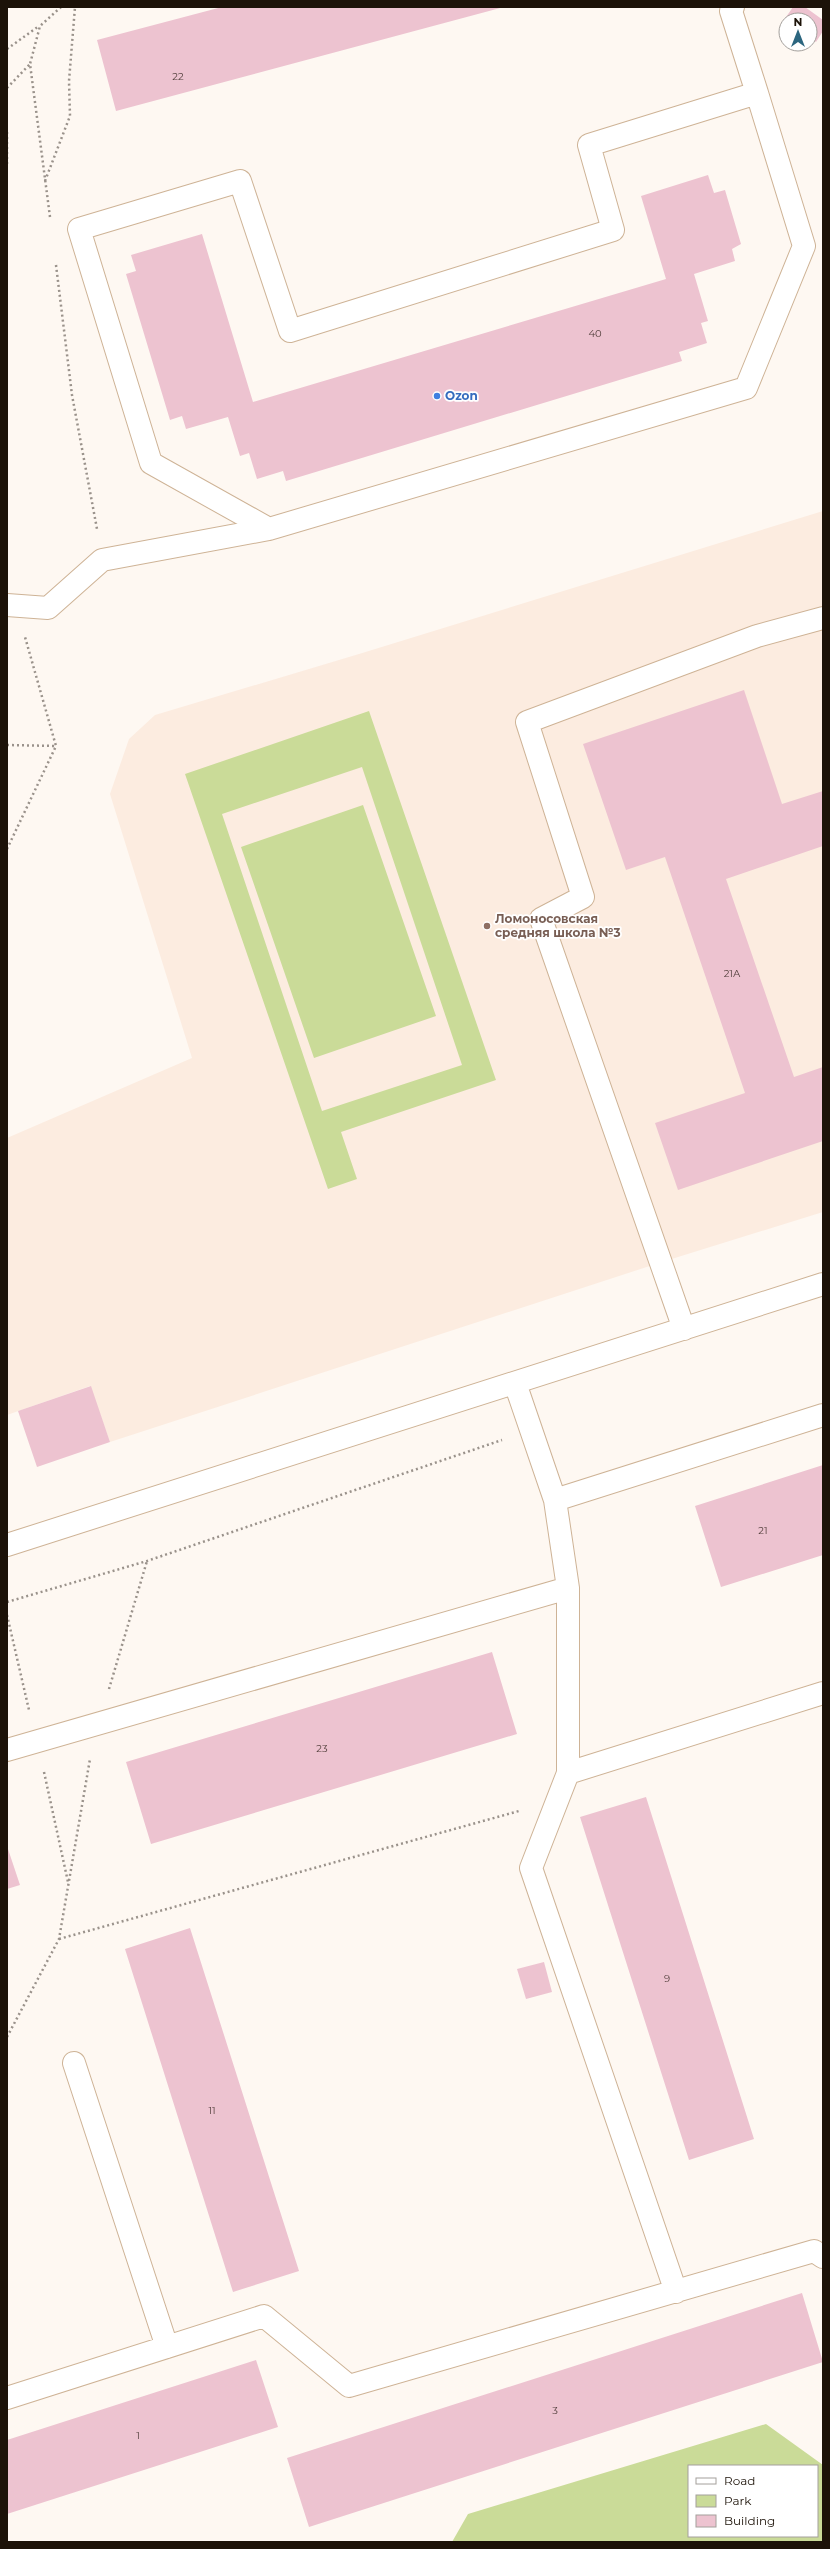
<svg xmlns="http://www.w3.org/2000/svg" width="830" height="2549" viewBox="0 0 830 2549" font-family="Montserrat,sans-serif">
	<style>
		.education { fill: #fcece0 }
		.green { fill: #cadb98; fill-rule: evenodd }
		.building { fill: #edc3d0 }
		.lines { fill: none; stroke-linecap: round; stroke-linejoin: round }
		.minor-casing { stroke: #ceb396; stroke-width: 24 }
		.path { stroke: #9a928b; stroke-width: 2.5; stroke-dasharray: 2 3; stroke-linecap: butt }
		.minor { stroke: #fff; stroke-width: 22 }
		.shop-dot { fill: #3f7fe0; stroke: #fff; stroke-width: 1.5 }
		.education-dot { fill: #8d6e63; stroke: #fff; stroke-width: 1.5 }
		.labels { text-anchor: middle; stroke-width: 3.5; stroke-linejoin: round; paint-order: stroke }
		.number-label { font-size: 10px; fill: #503e3a }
		.shop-label { font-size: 12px; font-weight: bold; fill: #366cbe; stroke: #fff; text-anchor: start }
		.education-label { font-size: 12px; font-weight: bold; fill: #785e54; stroke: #fff; text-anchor: start }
	</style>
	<rect width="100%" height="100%" fill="#fef8f2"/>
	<path class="education" d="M823 511V1212L662 1262 110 1442 90 1386 7 1415V1138L192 1058 110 794 129 739 155 715 359 654Z"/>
	<path class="green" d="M369 711 496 1080 341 1132 357 1179 328 1189 185 774ZM362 767 462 1065 322 1111 222 814Z
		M363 805 436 1016 314 1058 241 847Z
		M766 2424 823 2465V2542H452L468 2514ZM689 2466H817V2536H689Z"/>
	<path class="building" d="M222 7H504L116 111 97 40Z
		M793 7H805L823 20V31L816 42 810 38V20H784Z
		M708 175 714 193 725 190 741 244 732 249 735 261 694 274 708 321 701 323 707 343 679 352 682 361 286 481 283 471 257 479 249 453 240 456 228 417 186 429 182 416 170 420 126 274 136 271 131 255 202 234 253 402 666 279 641 196Z
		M744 690 782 804 823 791V846L726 879 794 1077 823 1067V1141L678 1190 655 1123 745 1093 665 857 626 870 583 744Z
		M91 1386 110 1442 37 1467 18 1411Z
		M823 1465V1555L721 1587 695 1506Z
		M492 1652 517 1734 151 1844 126 1762Z
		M646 1797 754 2139 689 2160 580 1817Z
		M7 1846 20 1885 7 1889Z
		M190 1928 299 2271 233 2292 125 1949Z
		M544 1962 552 1992 526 1999 517 1969Z
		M802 2293 823 2362 309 2527 287 2458Z
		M256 2360 278 2427 7 2514V2440Z"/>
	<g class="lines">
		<g class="minor-casing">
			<path id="minor" d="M733 7 731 11 757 93
				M757 93 804 246 746 388 269 529 151 463 79 229 240 181 290 331 613 230 589 145Z
				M7 605 48 608 102 560 269 529
				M684 1329 541 919 583 897 527 722 757 636 823 618
				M515 1383 555 1500 568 1588V1773L531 1868 676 2292
				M555 1500 823 1415
				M7 1545 823 1284
				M7 1750 568 1588
				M568 1773 823 1693
				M74 2063 167 2347
				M7 2398 264 2316 349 2386 814 2251 823 2257"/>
		</g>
		<path class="path" d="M7 49 39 26
			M7 88 30 64
			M7 132V166
			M45 181 70 116 69 81 75 7
			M50 217 30 64 40 26 61 7
			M56 265 72 395 97 529
			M7 745 56 746
			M7 849 56 746 25 637
			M7 1602 147 1561 502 1440
			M7 1615 29 1710
			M109 1689 147 1561
			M44 1772 68 1882
			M59 1939 519 1811
			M7 2037 59 1939 90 1759"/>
		<use href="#minor" class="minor"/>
	</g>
	<circle class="shop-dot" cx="437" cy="396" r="4"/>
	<circle class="education-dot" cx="487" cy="926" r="4"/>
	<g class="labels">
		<g class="number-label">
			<text x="178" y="80">22</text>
			<text x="595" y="337">40</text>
			<text x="732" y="977">21А</text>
			<text x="763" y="1534">21</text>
			<text x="322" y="1752">23</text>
			<text x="667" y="1982">9</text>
			<text x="212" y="2114">11</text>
			<text x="555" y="2414">3</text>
			<text x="138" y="2439">1</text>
		</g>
		<g class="shop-label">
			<text x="445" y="400">Ozon</text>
		</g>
		<g class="education-label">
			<text x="495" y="923">Ломоносовская<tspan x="495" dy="14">средняя школа №3</tspan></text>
		</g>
	</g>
	<rect width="830" height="2549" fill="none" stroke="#1c1208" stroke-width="16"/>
	<rect x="688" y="2465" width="130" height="72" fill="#ffffff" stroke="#a4a09c"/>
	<rect x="696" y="2478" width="20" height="6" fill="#ffffff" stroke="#a4a09c"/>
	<text x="724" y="2485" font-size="12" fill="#1c1208">Road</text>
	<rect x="696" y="2495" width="20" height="12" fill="#cadb98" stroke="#a4a09c"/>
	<text x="724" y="2505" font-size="12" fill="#1c1208">Park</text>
	<rect x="696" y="2515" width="20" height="12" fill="#edc3d0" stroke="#a4a09c"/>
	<text x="724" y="2525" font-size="12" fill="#1c1208">Building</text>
	<g transform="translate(798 32)"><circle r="19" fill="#ffffff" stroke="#a4a09c"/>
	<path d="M0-3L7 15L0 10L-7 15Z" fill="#2c667f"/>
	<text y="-6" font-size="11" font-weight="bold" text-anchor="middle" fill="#1c1208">N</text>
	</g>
</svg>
